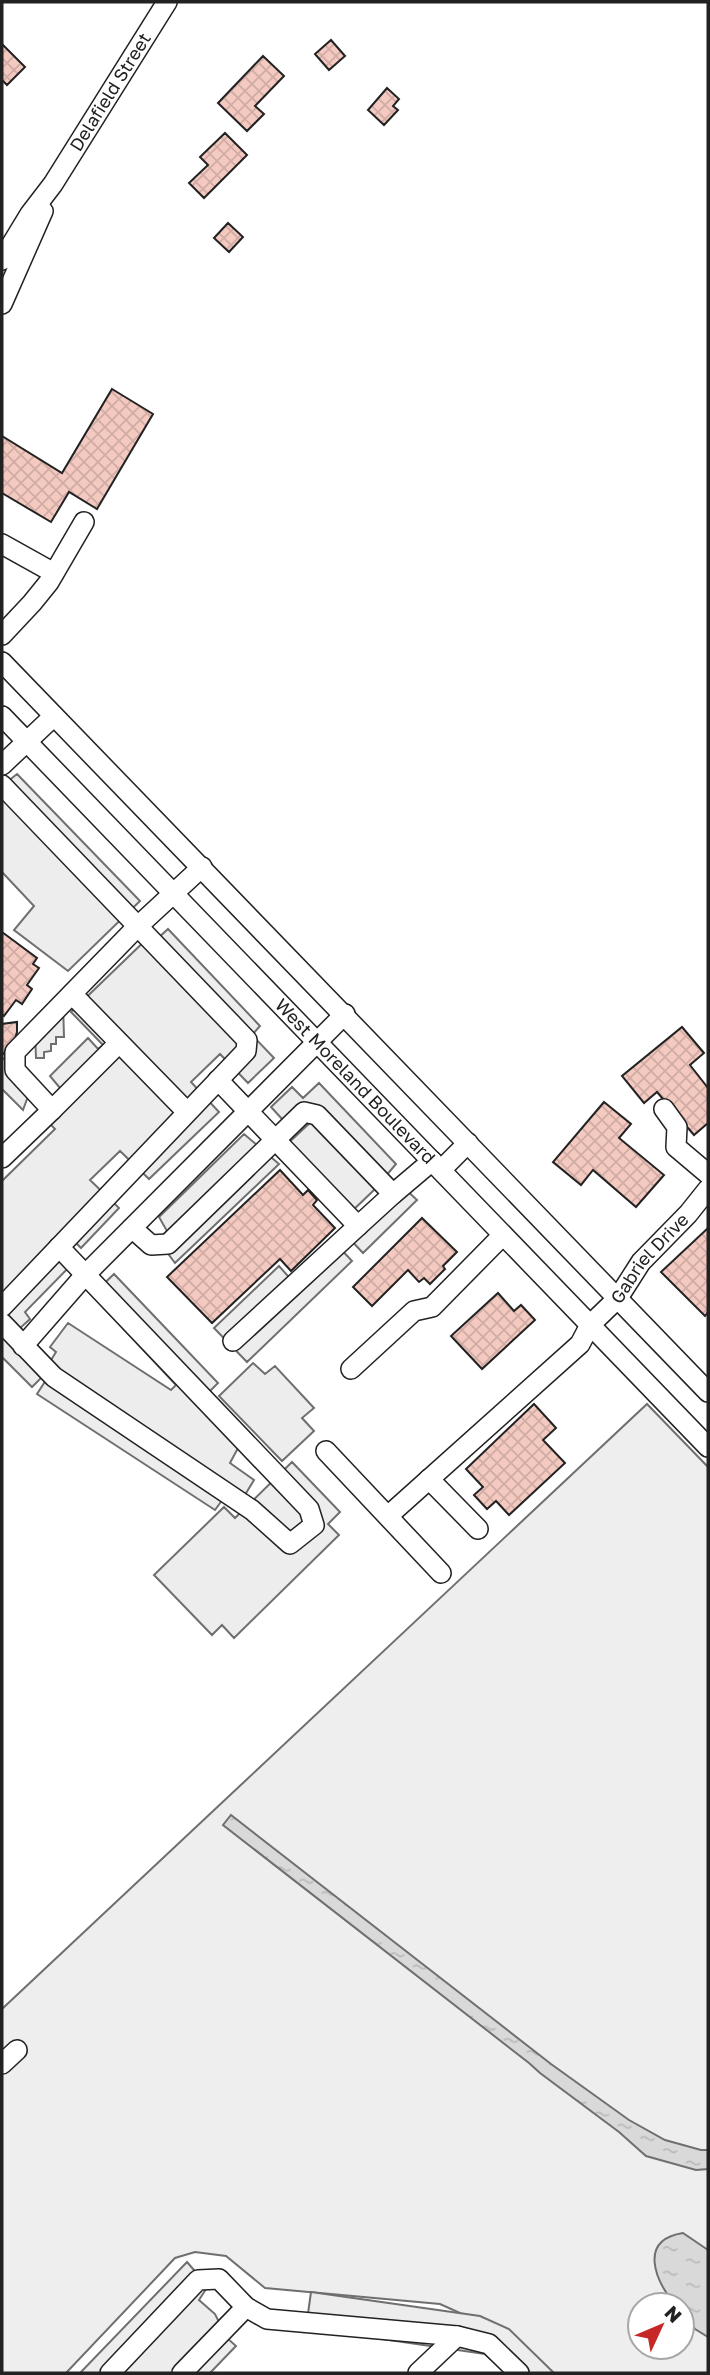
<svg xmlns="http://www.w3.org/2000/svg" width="710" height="2375" viewBox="0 0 710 2375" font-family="'Golos Text',sans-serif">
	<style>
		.green { fill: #eee; stroke: #6f6f6f; stroke-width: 2; fill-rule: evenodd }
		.parking { fill: #ededed; stroke: #6f6f6f; stroke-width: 2 }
		.water { fill: url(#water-ripples); stroke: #6f6f6f; stroke-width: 2 }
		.building { fill: url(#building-cross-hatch); stroke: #222; stroke-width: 2 }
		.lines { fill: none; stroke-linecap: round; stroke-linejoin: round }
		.minor-casing { stroke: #222; stroke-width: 22 }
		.minor { stroke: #fff; stroke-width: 19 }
		.labels { text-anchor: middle; stroke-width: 5; stroke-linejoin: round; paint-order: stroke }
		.street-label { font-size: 18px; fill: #222; stroke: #fff }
	</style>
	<defs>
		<pattern id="water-ripples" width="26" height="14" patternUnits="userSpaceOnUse" patternTransform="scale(1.75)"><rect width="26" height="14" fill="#d9d9d9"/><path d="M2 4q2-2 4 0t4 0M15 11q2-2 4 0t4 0" fill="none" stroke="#bababa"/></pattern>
		<pattern id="building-cross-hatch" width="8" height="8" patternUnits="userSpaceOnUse" patternTransform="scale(1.75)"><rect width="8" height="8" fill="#f3c9c0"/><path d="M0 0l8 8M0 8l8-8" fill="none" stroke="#d0aca5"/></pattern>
	</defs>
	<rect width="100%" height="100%" fill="#fff"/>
	<path class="green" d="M647 1404 708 1467V2373H539L487 2325 440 2304 265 2288 226 2256 195 2252 175 2258 66 2373H2V2009ZM640 2305H682V2347H640Z"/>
	<path class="parking" d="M17 774 140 901 68 971 14 930 34 906 2 872V779L7 782Z
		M168 929 260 1026 252 1035 274 1058 248 1083 220 1054 191 1082 219 1112 149 1179 120 1151 90 1180 119 1208 81 1248 73 1240 67 1246 78 1258 25 1312 30 1319 19 1329 48 1365 56 1352 50 1347 68 1323 171 1390 176 1385 92 1295 114 1274 218 1383 208 1393 245 1435 230 1463 254 1480 237 1508 223 1499 215 1510 37 1394 46 1380 42 1377 32 1387 2 1357V1181L55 1129 49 1123 52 1096 60 1088 50 1076 88 1038 98 1049 103 1045 71 1012 152 934 157 939Z
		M63 1003 64 1037H56V1044H51V1051L44 1052V1058H36L35 1032Z
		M2 1057 31 1088 23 1110 2 1089Z
		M319 1083 396 1164 375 1189 348 1215 284 1147 311 1122 308 1118 294 1132 271 1107 292 1087 303 1098Z
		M244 1134 279 1164 175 1263 158 1240 167 1231 159 1217Z
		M402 1186 417 1200 363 1253 347 1236Z
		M337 1245 352 1261 247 1362 214 1328 279 1266 295 1284Z
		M253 1363 265 1374 275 1366 314 1408 302 1418 314 1431 282 1461 219 1396Z
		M292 1462 340 1512 328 1524 339 1535 234 1638 222 1625 212 1635 154 1575 224 1507 235 1518Z
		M187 2262 208 2286 199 2300 215 2314 227 2338 236 2346 210 2373H80Z
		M311 2292 480 2316 509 2329 554 2373H508L485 2354 306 2328Z"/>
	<path class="water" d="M231 1815 551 2064 629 2120 665 2140 701 2150H708V2169L696 2170 646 2156 619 2132 540 2073 529 2063 223 1825Z
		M683 2233 708 2250V2337L695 2329 682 2314V2305H675C655 2280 638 2240 683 2233Z"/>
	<path class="building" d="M331 40 345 56 329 70 315 54Z
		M2 44 25 67 7 85 2 80Z
		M263 56 284 76 255 106 264 114 247 131 218 103Z
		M387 88 399 99 393 106 398 110 384 125 368 110Z
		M225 133 247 155 204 198 189 183 208 165 200 157Z
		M228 223 243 237 229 252 214 238Z
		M112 389 153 414 97 509 69 492 51 522 2 493V436L62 473Z
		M2 932 37 958 33 964 39 968 27 985 32 989 22 1004 16 1000 4 1016 2 1014Z
		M17 1022V1032L14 1043 2 1055V1024Z
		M682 1027 704 1053 690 1065 708 1088V1123L694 1135 657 1092 644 1103 622 1076Z
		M604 1102 631 1124 619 1138 664 1175 636 1207 593 1170 581 1185 553 1162Z
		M280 1170 303 1195 308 1190 317 1200 313 1205 335 1228 291 1271 280 1259 212 1323 167 1277Z
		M422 1218 457 1252 443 1266 445 1269 430 1284 424 1278 419 1282 408 1270 372 1306 353 1287Z
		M708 1228V1312L705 1316 661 1272Z
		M498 1293 514 1311 521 1305 535 1320 482 1369 451 1336Z
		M534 1404 556 1428 543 1440 565 1463 509 1515 496 1501 487 1509 474 1495 483 1487 466 1469Z"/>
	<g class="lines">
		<g class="minor-casing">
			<g id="minor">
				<path id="s1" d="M2 260 30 214 53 184 167 2"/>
				<path d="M2 304 43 211"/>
				<path d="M2 544 54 573"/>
				<path d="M2 635 32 603 49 582 84 522"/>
				<path d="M2 662 708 1392"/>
				<path id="s2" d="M2 716 708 1447"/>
				<path d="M2 765 54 716"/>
				<path d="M2 785 247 1040 246 1051 2 1307"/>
				<path d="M72 994 187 1112"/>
				<path d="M218 1080 358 1226 393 1194"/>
				<path d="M664 1109 677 1127 676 1147 708 1174"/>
				<path d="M52 1110 119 1043"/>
				<path d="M2 1158 52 1110 15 1070V1052L137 927 202 867"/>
				<path d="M441 1170 468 1143"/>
				<path d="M132 1228 151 1245 168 1244 304 1112 317 1115 393 1194 432 1161"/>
				<path d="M2 1323 54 1377 252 1510 290 1544 314 1525 309 1509 59 1247"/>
				<path d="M233 1341 358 1226"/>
				<path d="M23 1346 85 1275 345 1014"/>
				<path d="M351 1369 414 1311 432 1307 503 1235"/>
				<path d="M326 1451 441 1573"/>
				<path d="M429 1479 478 1529"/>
				<path id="s3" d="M388 1516 580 1344 590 1325 618 1298 641 1262 688 1214 708 1189"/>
				<path d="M2 2064 17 2050"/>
				<path d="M110 2373 198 2280 219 2279 246 2307 267 2319 457 2336 489 2344 519 2373"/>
				<path d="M182 2373 246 2307"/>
				<path d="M418 2373 457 2336"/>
			</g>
		</g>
		<use href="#minor" class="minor"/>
	</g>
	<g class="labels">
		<g class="street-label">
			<text dy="6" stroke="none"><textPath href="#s1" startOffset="200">Delafield Street</textPath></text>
			<text dy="6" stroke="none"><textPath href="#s2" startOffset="508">West Moreland Boulevard</textPath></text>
			<text dy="6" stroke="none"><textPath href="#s3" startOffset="369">Gabriel Drive</textPath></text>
		</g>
	</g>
	<rect width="710" height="2375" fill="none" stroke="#222222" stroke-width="7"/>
	<g transform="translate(661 2326) rotate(46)"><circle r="33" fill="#ffffff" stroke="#a7a7a7" stroke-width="2"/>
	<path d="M0-5L12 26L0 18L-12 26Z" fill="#c62828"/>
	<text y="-10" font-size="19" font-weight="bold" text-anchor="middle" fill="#222222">N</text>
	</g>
</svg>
